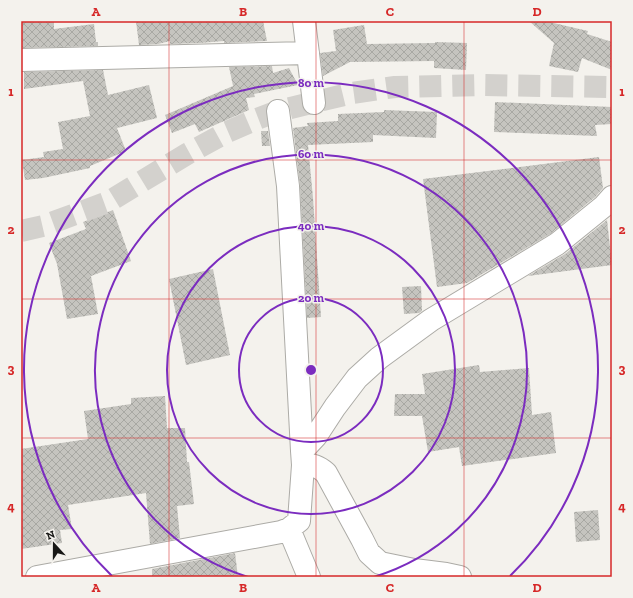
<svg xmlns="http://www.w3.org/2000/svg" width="633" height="598" viewBox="0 0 633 598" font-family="'Zilla Slab',serif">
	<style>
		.building { fill: url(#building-cross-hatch) }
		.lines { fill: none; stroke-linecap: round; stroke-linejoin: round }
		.minor-tunnel { stroke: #d3d1cd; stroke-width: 22; stroke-dasharray: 22 11; stroke-linecap: butt }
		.minor-casing { stroke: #acaba6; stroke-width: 24 }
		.minor { stroke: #fff; stroke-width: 22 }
		.grid { fill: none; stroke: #d62828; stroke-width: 1; stroke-opacity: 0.55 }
		.ring { fill: none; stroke: #7b2cbf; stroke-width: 2 }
		.centre { fill: #7b2cbf; stroke: #f4f2ed; stroke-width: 2 }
		.ring-label { font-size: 12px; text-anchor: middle; font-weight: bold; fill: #7b2cbf; stroke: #f4f2ed; stroke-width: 3; stroke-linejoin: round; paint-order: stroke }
		.neatline { fill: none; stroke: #d62828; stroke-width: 1.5 }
		.grid-label { font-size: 13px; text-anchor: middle; font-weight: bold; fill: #d62828 }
	</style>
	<defs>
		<pattern id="building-cross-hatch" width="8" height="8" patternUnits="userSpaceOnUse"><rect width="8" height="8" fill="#c5c4bf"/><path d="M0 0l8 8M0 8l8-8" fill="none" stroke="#a8a8a3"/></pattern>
	</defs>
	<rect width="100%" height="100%" fill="#f4f2ed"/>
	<path class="building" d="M21 21H54V29L94 24 96 42H98V46L21 48Z
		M136 21H263L267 41 224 43V41L200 43 170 44V41L158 44 139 45Z
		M529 21H545L588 31 587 34 612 42V70L582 58 578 72 549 66 554 43Z
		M364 25 367 44 435 43V42L467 43 466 70 434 68V61L350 62 323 76 320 53 336 51 333 30Z
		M272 66 273 73 289 68 298 85 254 94 255 97 246 98 249 110 199 132 195 124 172 133 165 115 233 86 229 67Z
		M103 70 108 95 149 85 157 118 117 128 126 151 90 166V168L43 178 25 180 22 160 44 157 43 152 63 149 58 122 90 116 83 81 24 89V72Z
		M495 102 612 107V124L595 125 597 136 494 132Z
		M384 110 437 112 436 138 373 135V142L308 145 313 198 321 317 307 318 300 185 293 128 308 126 307 123 338 121V114L384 112Z
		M261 131H268L270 146H262Z
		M599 157 603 188 595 197 550 234 467 283 437 287 423 179Z
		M113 210 131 261 91 276 98 314 67 319 57 264 49 243 86 229 83 222Z
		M607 220 612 265 528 276 565 254Z
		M213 269 230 355 186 365 169 279Z
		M421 286 422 311 419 313 404 314 402 287Z
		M479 365 480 372 529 368 532 415 551 412 556 453 462 466 459 447 428 452 422 416H394L395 394H425L422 374Z
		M165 396 167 428H185L187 462H189L194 504 177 506 180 538 150 544 146 493 68 505 72 529 60 530 62 543 21 549V449L88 439 84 411 131 404V398Z
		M598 510 600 540 576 542 574 512Z
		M235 553 238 577H152V569Z"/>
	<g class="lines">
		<path class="minor-tunnel" d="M21 231 43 226 108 202 187 154 227 132 257 119 278 111 352 93 395 87 483 85 612 87"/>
		<g class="minor-casing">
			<path id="minor" d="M304 21 314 103
				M21 60 308 53
				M302 451 316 436 335 407 357 378 379 358 431 320 557 244 604 206 612 197
				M303 465C314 465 318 466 326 473L362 539 369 553 380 563 414 570 446 574 460 577
				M289 529 309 577
				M37 577 281 532 289 529 299 521 303 465 302 451 288 186 278 111"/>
		</g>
		<use href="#minor" class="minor"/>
	</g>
	<path class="grid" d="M169 21V577M316 21V577M464 21V577M21 160H612M21 299H612M21 438H612"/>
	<g class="ring">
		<circle cx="311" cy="370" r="72"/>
		<circle cx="311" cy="370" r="144"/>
		<path d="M248 577A216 216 0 1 1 374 577"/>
		<path d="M112 576A287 287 0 1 1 510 576"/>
	</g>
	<circle cx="311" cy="370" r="6" class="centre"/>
	<g class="ring-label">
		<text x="311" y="87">80 m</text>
		<text x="311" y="158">60 m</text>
		<text x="311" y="230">40 m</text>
		<text x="311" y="302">20 m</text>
	</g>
	<rect width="633" height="598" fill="none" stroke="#f4f2ed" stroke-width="44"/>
	<g transform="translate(54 544) rotate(339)" stroke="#f4f2ed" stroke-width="3" paint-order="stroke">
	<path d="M0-3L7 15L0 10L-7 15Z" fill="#181816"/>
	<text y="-6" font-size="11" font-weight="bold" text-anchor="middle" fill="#181816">N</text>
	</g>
	<rect x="22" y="22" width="589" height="554" class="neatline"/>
	<g class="grid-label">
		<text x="96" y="16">A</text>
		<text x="243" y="16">B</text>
		<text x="390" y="16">C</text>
		<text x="537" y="16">D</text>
		<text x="11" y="96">1</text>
		<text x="622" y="96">1</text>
		<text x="11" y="234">2</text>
		<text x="622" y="234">2</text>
		<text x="11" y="373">3</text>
		<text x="622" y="373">3</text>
		<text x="11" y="511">4</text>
		<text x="622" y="511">4</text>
		<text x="96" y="592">A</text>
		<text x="243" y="592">B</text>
		<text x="390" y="592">C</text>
		<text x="537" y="592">D</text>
	</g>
</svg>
